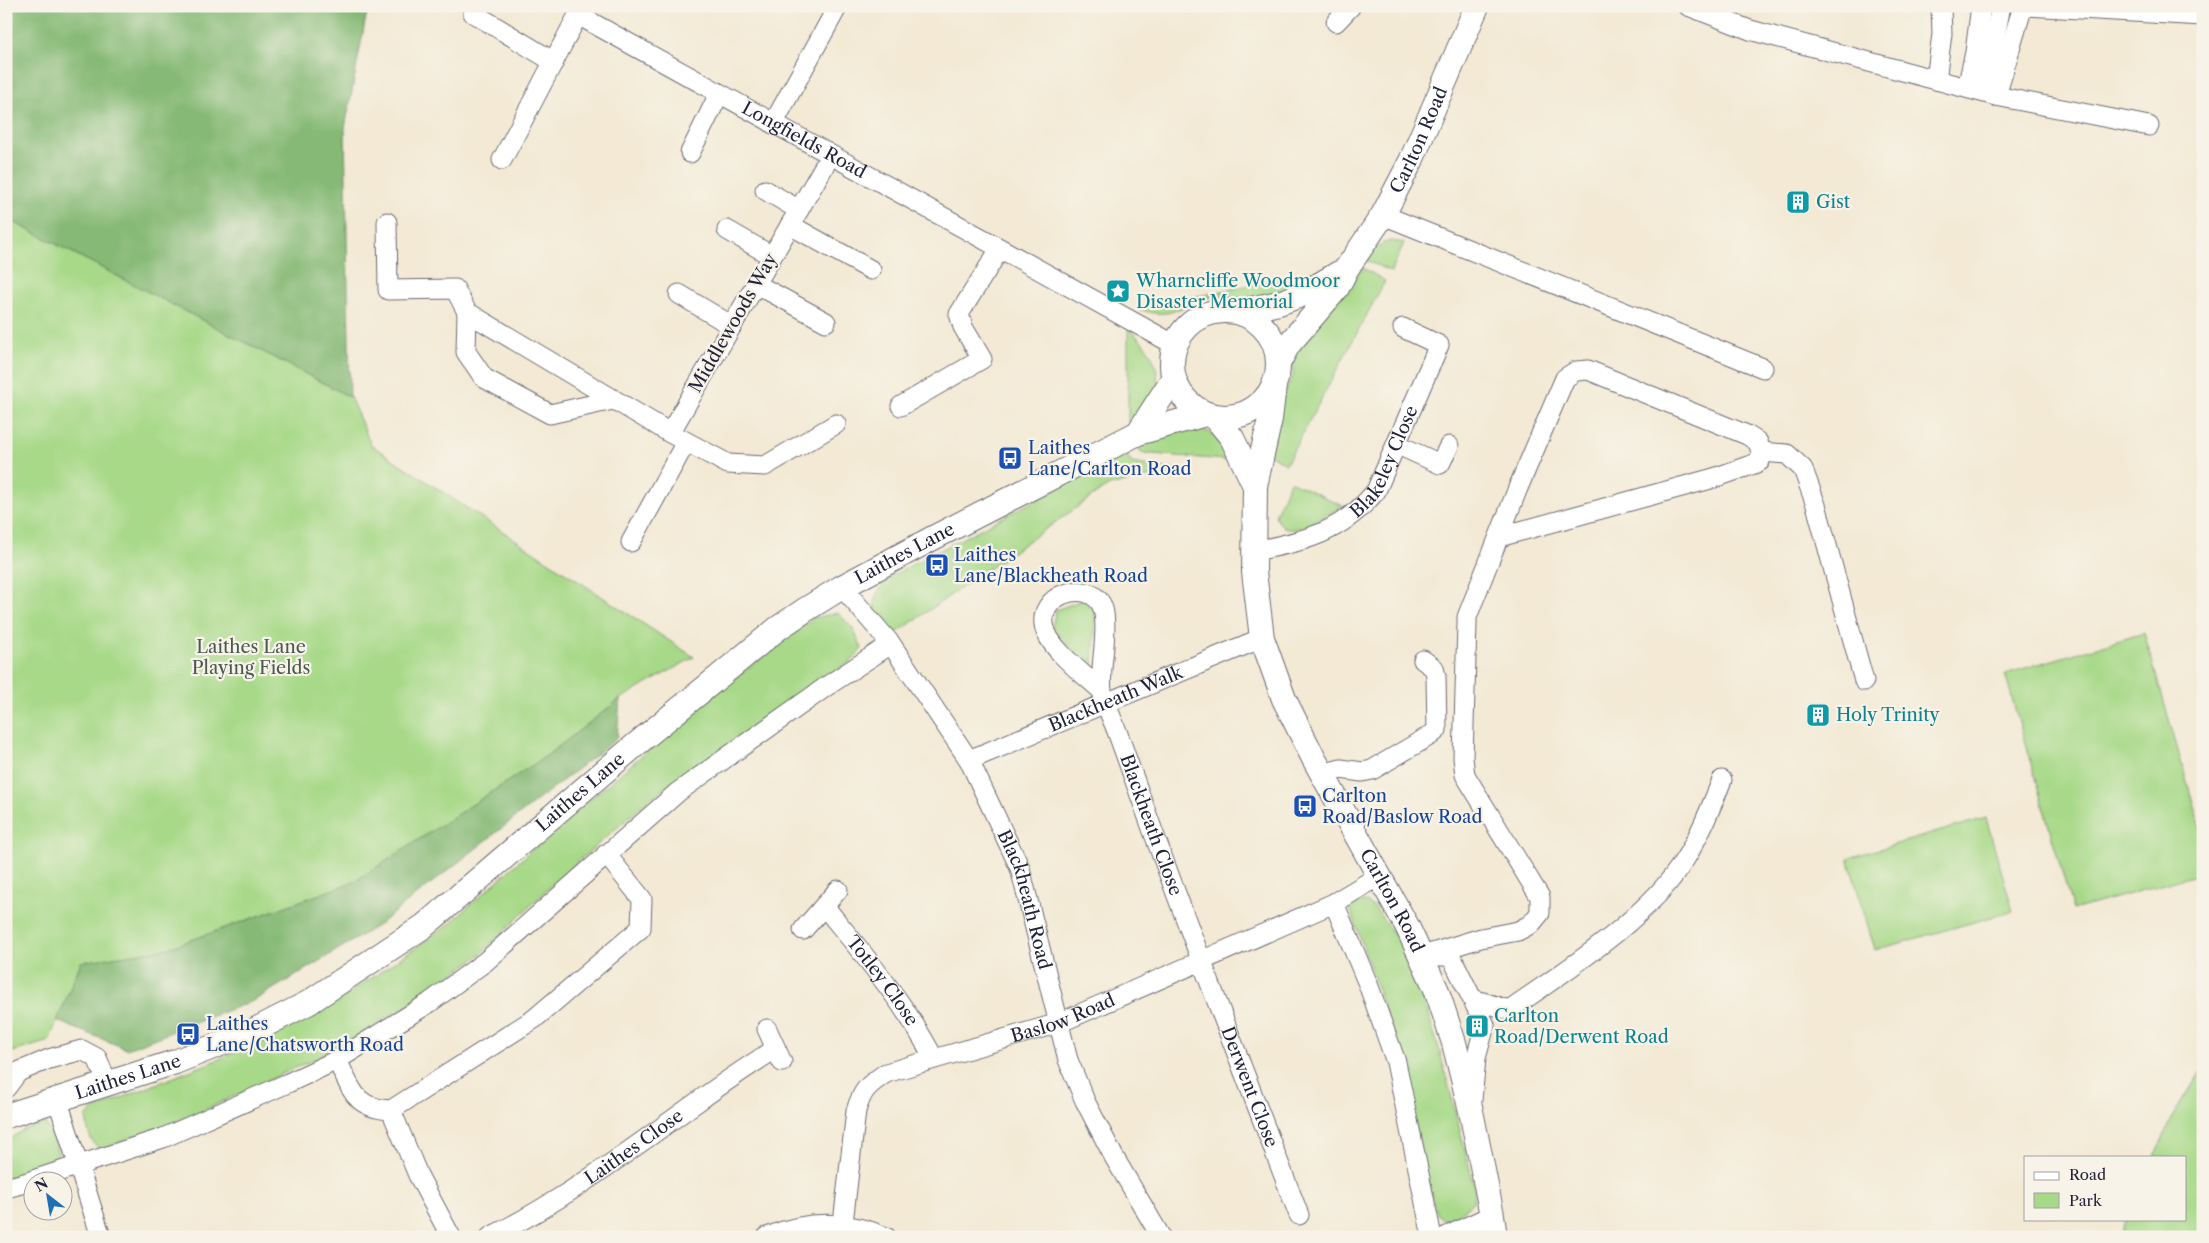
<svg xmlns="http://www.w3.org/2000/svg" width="2209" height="1243" viewBox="0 0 2209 1243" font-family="'Libre Caslon Text',serif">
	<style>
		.green { fill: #a7d988; stroke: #647e62 }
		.forest { fill: #85b974; stroke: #546e58 }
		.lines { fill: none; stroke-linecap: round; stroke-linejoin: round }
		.minor-casing { stroke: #6b6871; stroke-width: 21 }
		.major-casing { stroke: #6b6871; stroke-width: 26 }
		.minor { stroke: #fff; stroke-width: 19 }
		.major { stroke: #fff; stroke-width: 24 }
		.labels { text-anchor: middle; stroke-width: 4.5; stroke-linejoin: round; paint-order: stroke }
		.street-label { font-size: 18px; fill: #22223b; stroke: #f7f3e8 }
		.culture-label { font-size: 18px; fill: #0d838f; stroke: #f7f3e8; text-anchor: start }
		.transit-label { font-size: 18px; fill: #164399; stroke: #f7f3e8; text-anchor: start }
		.park-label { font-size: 18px; fill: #4a5952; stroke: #f7f3e8 }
	</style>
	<rect width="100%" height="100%" fill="#f7f3e8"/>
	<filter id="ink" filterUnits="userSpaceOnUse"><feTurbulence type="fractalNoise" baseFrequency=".02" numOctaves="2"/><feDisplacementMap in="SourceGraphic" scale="10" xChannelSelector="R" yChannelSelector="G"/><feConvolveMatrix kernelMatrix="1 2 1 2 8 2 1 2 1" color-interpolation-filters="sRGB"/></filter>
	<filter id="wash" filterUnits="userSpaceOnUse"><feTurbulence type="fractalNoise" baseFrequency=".0096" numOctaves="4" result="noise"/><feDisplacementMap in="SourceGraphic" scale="20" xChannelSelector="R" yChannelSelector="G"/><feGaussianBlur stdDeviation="1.12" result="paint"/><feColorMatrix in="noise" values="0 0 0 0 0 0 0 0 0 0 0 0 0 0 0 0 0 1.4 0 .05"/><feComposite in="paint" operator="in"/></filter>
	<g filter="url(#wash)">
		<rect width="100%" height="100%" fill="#f3e9d4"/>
		<path class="green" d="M6 218 350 397 371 445 694 657 620 699 545 757 354 882 166 949 81 962 49 1041 6 1054Z
			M1392 241 1404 243 1391 272 1366 260C1374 249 1378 243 1392 241Z
			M1330 268C1324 273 1318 279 1312 283 1304 287 1259 298 1249 299 1236 300 1224 295 1211 297 1178 303 1176 322 1138 309Z
			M1363 268 1385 281 1286 464 1269 454 1281 402 1293 375 1292 350Z
			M1128 328C1153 349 1169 378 1147 408 1143 414 1134 418 1128 422Z
			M1189 427C1216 430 1220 441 1236 461L1141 453 1137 445Z
			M1125 453 1132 463 1175 470 1106 487 892 636C874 610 864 602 891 576Z
			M1290 481 1343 506C1331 512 1301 532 1289 529 1282 528 1278 521 1275 516Z
			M1083 600 1096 609 1093 666 1089 668 1052 627 1056 610Z
			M838 613 853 629 862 648 854 659 652 797 557 880 480 955 407 1006 336 1049 196 1114 101 1149C89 1143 88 1130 86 1117L94 1109 242 1050 351 992 447 926 561 824 711 697 813 618Z
			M2144 633 2203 837V873L2073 910 2005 674Z
			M1986 818 2013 911 1875 950 1848 858Z
			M1355 902H1366L1374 907 1409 954 1440 1052 1475 1189 1474 1201 1455 1217 1443 1220 1438 1215 1432 1201 1399 1052 1350 908Z
			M2203 1068V1237H2120L2127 1219H2185V1157H2154L2171 1119Z
			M45 1123 54 1137 58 1154 50 1164 6 1178V1141L25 1129Z"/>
		<path class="forest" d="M6 6H368L345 128 350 397 6 218Z
			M620 699 617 738 377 926 255 1000 127 1049 57 1021 81 962 166 949 354 882 545 757Z"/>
	</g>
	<g filter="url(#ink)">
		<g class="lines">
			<g class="minor-casing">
				<g id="minor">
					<path d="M1688 6 1750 30 1996 96"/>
					<path d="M2023 6 1996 96 2149 126"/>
					<path d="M2025 6 2203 16"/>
					<path d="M473 13 554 62"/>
					<path d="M1336 22 1351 6"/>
					<path d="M1936 80 1942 34 1941 6"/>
					<path d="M1967 88 1975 52 1981 6"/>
					<path d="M1984 92 2001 6"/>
					<path d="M773 124 838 6"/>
					<path d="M690 153 719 94"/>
					<path d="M830 156 670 433 728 464 765 466 836 424"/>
					<path id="s1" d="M502 160 578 15 1175 345"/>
					<path d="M765 190 799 210"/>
					<path d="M1383 215 1763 368"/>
					<path d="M387 222 388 290 455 289 467 312 670 433"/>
					<path d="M790 225 871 270"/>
					<path d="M727 230 772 256"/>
					<path d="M756 284 826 322"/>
					<path d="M679 294 732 326"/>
					<path d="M467 312 466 352 484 378 550 414 613 400"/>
					<path d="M901 406 982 359 963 327 959 314 1000 249"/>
					<path d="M1396 444 1440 464 1449 446"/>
					<path d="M1761 452 1787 454 1803 469 1816 505 1864 681"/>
					<path d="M631 542 686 442"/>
					<path id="s2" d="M1254 551C1306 541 1341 533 1376 491L1439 345 1403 328"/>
					<path id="s3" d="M842 587 891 644 969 760 1020 868 1068 1060 1085 1101 1114 1157 1161 1237"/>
					<path id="s4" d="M1102 691C1086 676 1046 647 1044 624 1040 590 1098 577 1104 613 1108 639 1099 668 1102 691 1105 705 1113 720 1118 734 1130 767 1142 801 1154 834 1201 962 1250 1088 1299 1215"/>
					<path id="s5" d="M969 760 1262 638"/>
					<path d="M1322 774 1341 769 1362 772 1372 770 1431 735 1437 730 1436 676 1434 668 1423 660"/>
					<path d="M1334 903 1368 984 1396 1062 1432 1237"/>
					<path id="s6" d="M824 906C864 955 905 1003 934 1059"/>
					<path d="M803 930 838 890"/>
					<path d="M1422 956 1481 938 1518 931 1531 924 1540 913V897L1465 775 1463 758 1467 624V617L1518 488 1565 378 1576 371 1588 370 1747 435 1758 442 1761 452 1760 461 1754 464 1714 478 1499 537"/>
					<path d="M1428 956H1447L1453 960 1485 1025 1476 1058 1472 1100"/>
					<path d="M1473 999 1509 1010C1565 971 1650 917 1685 859 1700 835 1711 807 1722 780"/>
					<path d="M767 1029 782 1062"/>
					<path d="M337 1060C352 1090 354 1108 391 1110L534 1019 641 928 642 899 606 854"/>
					<path d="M6 1088 18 1072 49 1059 82 1050 97 1058 108 1084"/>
					<path d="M58 1101 101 1237"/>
					<path d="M391 1110 418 1175 451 1237"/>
					<path d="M33 1180 163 1138 288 1083 337 1060 429 1003 486 961 678 792 827 686 891 644"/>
					<path d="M6 1188 32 1181"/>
					<path id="s7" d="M843 1223 856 1111C862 1090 868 1085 886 1073L1059 1023 1334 903 1379 876"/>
					<path id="s8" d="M490 1237C563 1201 627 1152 693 1105 720 1085 747 1067 775 1049"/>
					<path d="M767 1237C807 1220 846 1220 886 1237"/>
					<path d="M1445 1237 1492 1215"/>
				</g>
			</g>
			<g class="major-casing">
				<g id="major">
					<circle cx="1225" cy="364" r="53"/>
					<path d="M1237 312 1279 303 1304 294 1339 273"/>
					<path id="s9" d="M1279 362 1288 345 1337 288 1347 268 1383 215 1411 161 1477 6"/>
					<path id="s10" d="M1274 386 1270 419 1255 486 1254 572 1262 638 1284 699 1314 759 1407 926 1437 991 1454 1043 1471 1111 1492 1215 1495 1237"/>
					<path d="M1215 417 1232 438 1255 486"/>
					<path d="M1138 433 1173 379"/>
					<path id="s11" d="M6 1116 175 1062 255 1030 308 1003 424 926 633 747 777 629 805 610 842 587 933 538 1138 433 1206 414"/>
				</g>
			</g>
			<use href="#minor" class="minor"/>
			<use href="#major" class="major"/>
		</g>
	</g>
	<defs>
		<g id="building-square" transform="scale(1.25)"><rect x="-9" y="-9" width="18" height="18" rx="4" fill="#0f9aa8" stroke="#f7f3e8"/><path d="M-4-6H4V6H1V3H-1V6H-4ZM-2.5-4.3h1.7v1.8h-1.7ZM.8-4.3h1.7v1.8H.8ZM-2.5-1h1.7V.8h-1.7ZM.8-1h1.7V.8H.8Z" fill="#fff"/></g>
		<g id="sight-square" transform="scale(1.25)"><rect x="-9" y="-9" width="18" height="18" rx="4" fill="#0f9aa8" stroke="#f7f3e8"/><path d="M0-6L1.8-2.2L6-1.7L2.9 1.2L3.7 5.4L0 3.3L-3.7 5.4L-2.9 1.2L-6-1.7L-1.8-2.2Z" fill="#fff"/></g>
		<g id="bus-square" transform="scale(1.25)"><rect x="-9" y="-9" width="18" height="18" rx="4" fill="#1a4fb4" stroke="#f7f3e8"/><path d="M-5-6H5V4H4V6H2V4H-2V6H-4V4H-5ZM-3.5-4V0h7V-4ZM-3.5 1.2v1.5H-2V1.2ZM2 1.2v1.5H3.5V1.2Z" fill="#fff"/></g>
	</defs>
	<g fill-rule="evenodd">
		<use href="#building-square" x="1798" y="202"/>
		<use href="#sight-square" x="1118" y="291"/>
		<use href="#bus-square" x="1010" y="458"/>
		<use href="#bus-square" x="937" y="565"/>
		<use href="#building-square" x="1818" y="715"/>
		<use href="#bus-square" x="1305" y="806"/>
		<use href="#building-square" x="1477" y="1026"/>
		<use href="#bus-square" x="188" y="1034"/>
	</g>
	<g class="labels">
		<g class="street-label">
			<text dy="6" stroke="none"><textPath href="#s9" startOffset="264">Carlton Road</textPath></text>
			<text dy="6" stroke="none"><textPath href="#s1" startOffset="422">Longfields Road</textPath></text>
			<text transform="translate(733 323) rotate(-60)" y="6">Middlewoods Way</text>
			<text dy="6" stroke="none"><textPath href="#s2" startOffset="169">Blakeley Close</textPath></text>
			<text dy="6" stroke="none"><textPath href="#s11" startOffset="1072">Laithes Lane</textPath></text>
			<text dy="6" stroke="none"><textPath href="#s5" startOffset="159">Blackheath Walk</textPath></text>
			<text dy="6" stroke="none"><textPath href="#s11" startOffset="668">Laithes Lane</textPath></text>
			<text dy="6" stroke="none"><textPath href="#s4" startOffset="401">Blackheath Close</textPath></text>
			<text dy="6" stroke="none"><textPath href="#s3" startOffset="366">Blackheath Road</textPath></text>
			<text dy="6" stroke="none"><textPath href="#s10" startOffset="548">Carlton Road</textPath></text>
			<text dy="6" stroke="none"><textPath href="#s6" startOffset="95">Totley Close</textPath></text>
			<text dy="6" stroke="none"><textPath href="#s7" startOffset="348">Baslow Road</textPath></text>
			<text dy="6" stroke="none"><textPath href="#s11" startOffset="128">Laithes Lane</textPath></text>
			<text dy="6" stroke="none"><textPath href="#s4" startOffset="681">Derwent Close</textPath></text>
			<text dy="6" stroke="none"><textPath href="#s8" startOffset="170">Laithes Close</textPath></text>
		</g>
		<g class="culture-label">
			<text x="1816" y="208">Gist</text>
			<text x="1136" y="287">Wharncliffe Woodmoor<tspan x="1136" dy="21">Disaster Memorial</tspan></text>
			<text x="1836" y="721">Holy Trinity</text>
			<text x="1494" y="1022">Carlton<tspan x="1494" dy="21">Road/Derwent Road</tspan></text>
		</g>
		<g class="transit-label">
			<text x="1028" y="454">Laithes<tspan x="1028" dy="21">Lane/Carlton Road</tspan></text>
			<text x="954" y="561">Laithes<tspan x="954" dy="21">Lane/Blackheath Road</tspan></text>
			<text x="1322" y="802">Carlton<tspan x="1322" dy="21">Road/Baslow Road</tspan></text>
			<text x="206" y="1030">Laithes<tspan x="206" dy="21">Lane/Chatsworth Road</tspan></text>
		</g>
		<g class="park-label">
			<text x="251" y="653">Laithes Lane<tspan x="251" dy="21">Playing Fields</tspan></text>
		</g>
	</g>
	<rect width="2209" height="1243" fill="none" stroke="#f7f3e8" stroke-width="25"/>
	<rect x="2024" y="1156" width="162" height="65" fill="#f7f3e8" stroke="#a29fa3"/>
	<rect x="2034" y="1172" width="25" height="8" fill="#ffffff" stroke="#a29fa3"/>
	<text x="2069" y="1180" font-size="15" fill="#22223b">Road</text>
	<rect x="2034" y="1193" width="25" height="15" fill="#a7d988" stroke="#a29fa3"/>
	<text x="2069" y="1206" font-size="15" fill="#22223b">Park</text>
	<g transform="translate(48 1196) rotate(329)"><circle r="24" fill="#f7f3e8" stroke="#a29fa3"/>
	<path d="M0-4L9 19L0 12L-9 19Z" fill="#1f6fb2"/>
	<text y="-8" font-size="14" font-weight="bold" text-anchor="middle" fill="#22223b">N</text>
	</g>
</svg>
